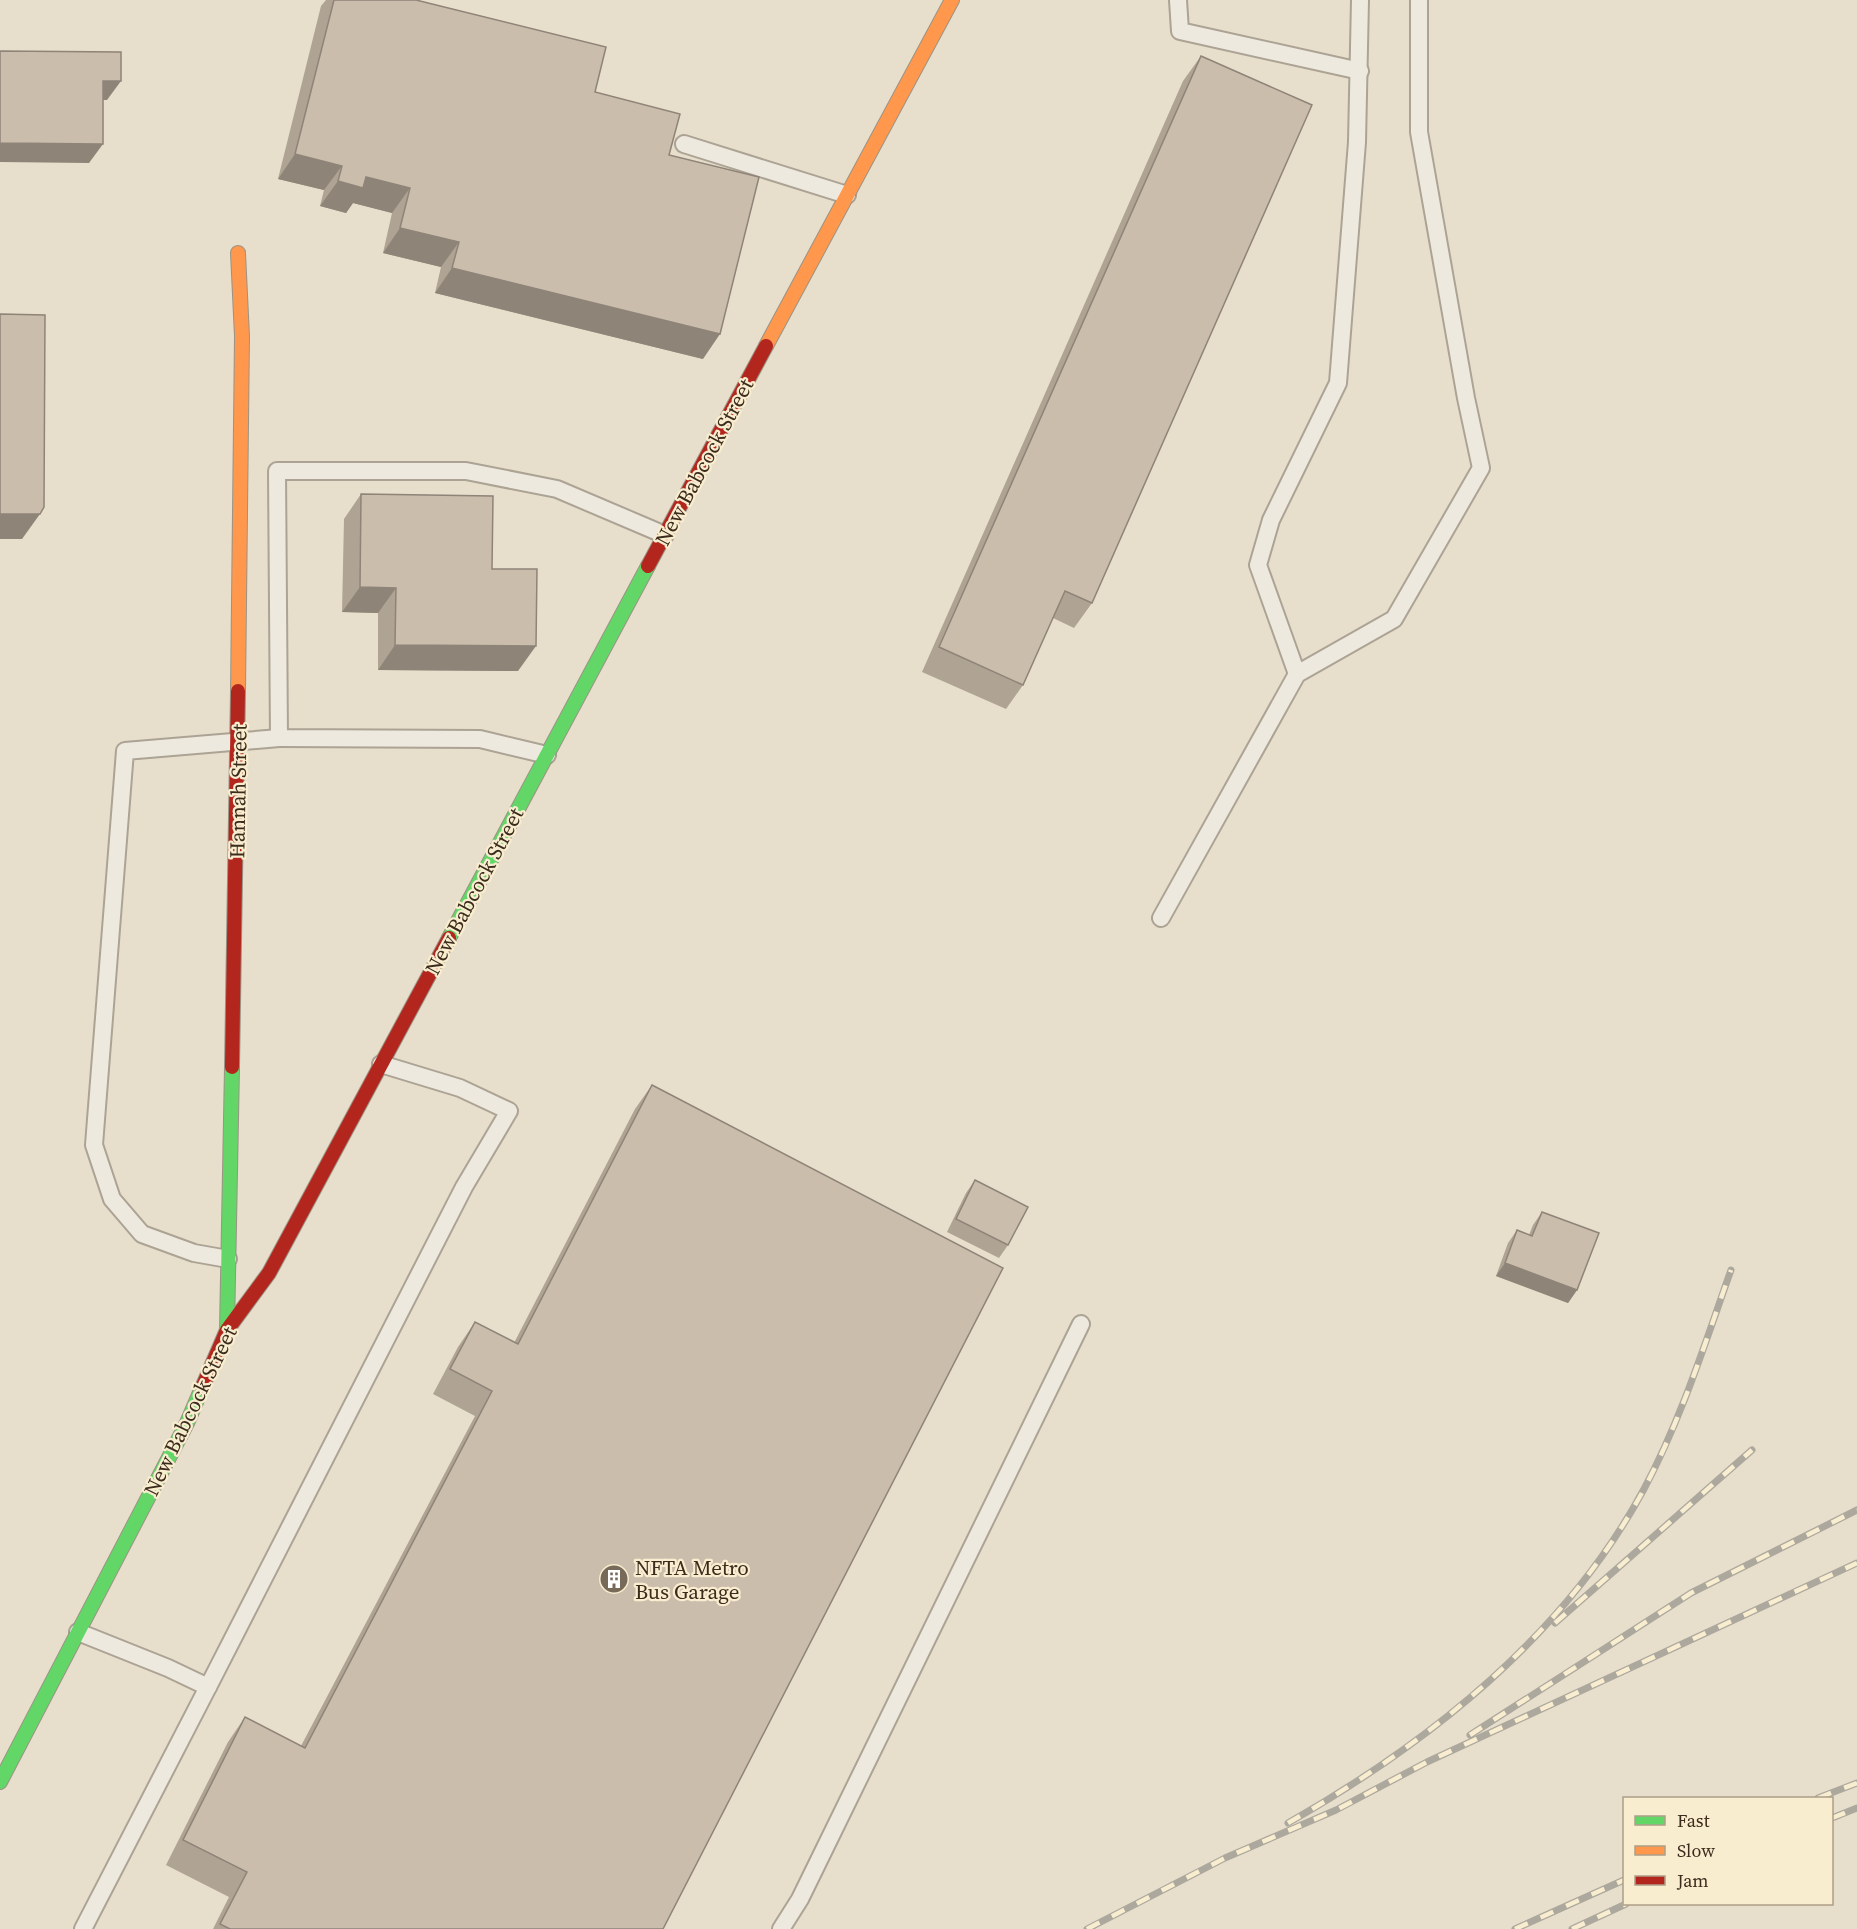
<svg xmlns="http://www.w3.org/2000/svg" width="1857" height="1929" font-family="'Source Serif 4',serif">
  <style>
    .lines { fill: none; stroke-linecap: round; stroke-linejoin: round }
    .lane-casing { stroke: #aca395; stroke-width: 20 }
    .fast-casing { stroke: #9b9385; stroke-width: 16 }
    .slow-casing { stroke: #9b9385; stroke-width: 16 }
    .jam-casing { stroke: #9b9385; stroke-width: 16 }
    .lane { stroke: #eee9de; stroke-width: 16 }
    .fast { stroke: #63d668; stroke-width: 14 }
    .slow { stroke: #ff974d; stroke-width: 14 }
    .jam { stroke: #b3261e; stroke-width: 14 }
    .rail-casing { stroke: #ada89e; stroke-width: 7 }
    .rail { stroke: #f9edd0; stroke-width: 4.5; stroke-dasharray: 14; stroke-linecap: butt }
    .wall { fill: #afa394 }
    .shaded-wall { fill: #8e8478 }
    .building { fill: #cbbdac; stroke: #8e8478; stroke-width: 1.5 }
    .labels { text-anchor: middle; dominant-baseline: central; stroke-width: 4.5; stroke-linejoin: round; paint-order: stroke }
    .street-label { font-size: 21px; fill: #3b2b1c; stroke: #f9edd0 }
    .poi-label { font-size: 21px; fill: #3b2b1c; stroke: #f9edd0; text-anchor: start }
  </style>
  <rect width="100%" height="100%" fill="#e7dfcb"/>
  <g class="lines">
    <g class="lane-casing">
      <g id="lane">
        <polyline points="1178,0 1180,31 1360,71"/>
        <polyline points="684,144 847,195"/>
        <polyline points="1297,674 1258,565 1271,520 1338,383 1357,142 1360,0"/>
        <polyline points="547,755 480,739 279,738 277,471 466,471 557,489 665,535"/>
        <polyline points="1161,918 1297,674 1394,619 1481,468 1466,398 1419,132 1419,0"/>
        <polyline points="228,1259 194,1253 142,1234 112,1199 94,1145 125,751 279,738"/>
        <polyline points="78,1632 168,1668 208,1687 83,1929"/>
        <polyline points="208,1687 464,1187 509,1111 460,1088 381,1064"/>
        <polyline points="781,1929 800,1899 1081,1324"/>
      </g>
    </g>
    <g class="fast-casing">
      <g id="fast">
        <polyline points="449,938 648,566"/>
        <polyline points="227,1330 232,1067"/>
        <polyline points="0,1782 187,1423 202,1388"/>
      </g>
    </g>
    <g class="slow-casing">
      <g id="slow">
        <polyline points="238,253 242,336 238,691"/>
        <polyline points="766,346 952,0"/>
      </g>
    </g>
    <g class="jam-casing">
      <g id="jam">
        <polyline points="648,566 766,346"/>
        <polyline points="232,1067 238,691"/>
        <polyline points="202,1388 227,1330 269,1273 449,938"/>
      </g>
    </g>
    <use href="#lane" class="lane"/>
    <use href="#fast" class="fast"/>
    <use href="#slow" class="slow"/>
    <use href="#jam" class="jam"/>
    <g class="rail-casing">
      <g id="rail">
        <polyline points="1555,1623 1752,1450"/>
        <polyline points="1470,1735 1691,1593 1857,1510"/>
        <polyline points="1818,1798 1857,1783"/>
        <polyline points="1832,1818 1857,1808"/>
        <path d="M1288,1823c141,-80 278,-189 356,-334 37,-69 61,-146 87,-219"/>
        <polyline points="1087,1929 1225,1858 1336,1810 1427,1762 1857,1563"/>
        <polyline points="1515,1929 1624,1880"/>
        <polyline points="1572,1929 1626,1904"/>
      </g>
    </g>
    <use href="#rail" class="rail"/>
  </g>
  <g class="wall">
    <polygon points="326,0 416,0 595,92 669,155 703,359 435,293 441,267 383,253 392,213 353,203 346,213 320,206 324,190 278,179 321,6"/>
    <polygon points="1201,56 1092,603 1074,628 1053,618 1023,685 1006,709 922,672 1183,81"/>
    <polygon points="361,494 492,569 518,671 378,670 378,613 342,612 344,519"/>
    <polygon points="652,1085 663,1929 213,1929 229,1897 166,1865 228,1742 245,1717 301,1746 475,1416 433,1394 458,1347 475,1322 514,1343 635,1109"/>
    <polygon points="975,1180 1008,1245 999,1258 947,1232 966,1193"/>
    <polygon points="1542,1212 1577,1290 1568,1303 1496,1276 1508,1243 1517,1230 1529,1235 1533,1225"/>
  </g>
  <g class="shaded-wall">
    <polygon points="103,81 121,81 107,100 90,100"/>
    <polygon points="0,143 103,144 89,163 0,162"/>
    <polygon points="295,154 342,166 324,190 278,179"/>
    <polygon points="366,177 410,188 392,213 353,203 346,213 320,206 338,181"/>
    <polygon points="400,228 459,242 441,267 383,253"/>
    <polygon points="452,268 720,334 703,359 435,293"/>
    <polygon points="0,514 40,514 22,539 0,539"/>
    <polygon points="360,587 396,588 378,613 342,612"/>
    <polygon points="395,645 536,646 518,671 378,670"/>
    <polygon points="1505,1263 1577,1290 1568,1303 1496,1276"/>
  </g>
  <g class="building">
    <polygon points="334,0 416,0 606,47 595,92 680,114 669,155 759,177 720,334 452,268 459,242 400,228 410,188 366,177 363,188 338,181 342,166 295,154"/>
    <polygon points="0,51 121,52 121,81 103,81 103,144 0,143"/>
    <polygon points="1201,56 1312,105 1092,603 1065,591 1023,685 939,647"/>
    <polygon points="0,314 45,315 44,507 40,514 0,514"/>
    <polygon points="361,494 493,496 492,569 537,569 536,646 395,645 396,588 360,587"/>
    <polygon points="652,1085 1003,1268 663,1929 230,1929 220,1924 247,1872 183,1840 245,1717 305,1748 492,1391 450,1369 475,1322 518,1344"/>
    <polygon points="975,1180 1028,1207 1008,1245 956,1219"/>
    <polygon points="1542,1212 1599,1233 1577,1290 1505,1263 1517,1230 1532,1236"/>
  </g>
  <defs>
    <g id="building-disc" transform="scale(1.5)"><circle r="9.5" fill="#776a59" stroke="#f9edd0"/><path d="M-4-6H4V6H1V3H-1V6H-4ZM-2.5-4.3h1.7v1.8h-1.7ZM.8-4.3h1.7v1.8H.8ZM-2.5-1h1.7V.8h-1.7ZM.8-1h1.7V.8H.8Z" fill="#fff"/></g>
  </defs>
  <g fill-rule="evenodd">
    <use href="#building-disc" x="614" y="1579"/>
  </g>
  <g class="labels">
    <g class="street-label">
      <text transform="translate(704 462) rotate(-62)">New Babcock Street</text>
      <text transform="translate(238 791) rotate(-89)">Hannah Street</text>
      <text transform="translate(474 891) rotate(-62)">New Babcock Street</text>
      <text transform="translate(190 1411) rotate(-64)">New Babcock Street</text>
    </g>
    <g class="poi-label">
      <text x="635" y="1567">NFTA Metro<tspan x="635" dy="24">Bus Garage</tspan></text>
    </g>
  </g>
  <rect x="1623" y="1797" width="210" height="108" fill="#f9edd0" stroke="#ad9f88" stroke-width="1.5"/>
  <rect x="1635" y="1816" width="30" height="9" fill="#63d668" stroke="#ad9f88" stroke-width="1.5"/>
  <text x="1677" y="1827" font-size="18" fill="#3b2b1c">Fast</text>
  <rect x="1635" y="1846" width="30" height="9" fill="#ff974d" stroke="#ad9f88" stroke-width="1.5"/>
  <text x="1677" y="1857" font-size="18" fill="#3b2b1c">Slow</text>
  <rect x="1635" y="1876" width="30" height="9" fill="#b3261e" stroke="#ad9f88" stroke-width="1.5"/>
  <text x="1677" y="1887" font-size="18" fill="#3b2b1c">Jam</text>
</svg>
